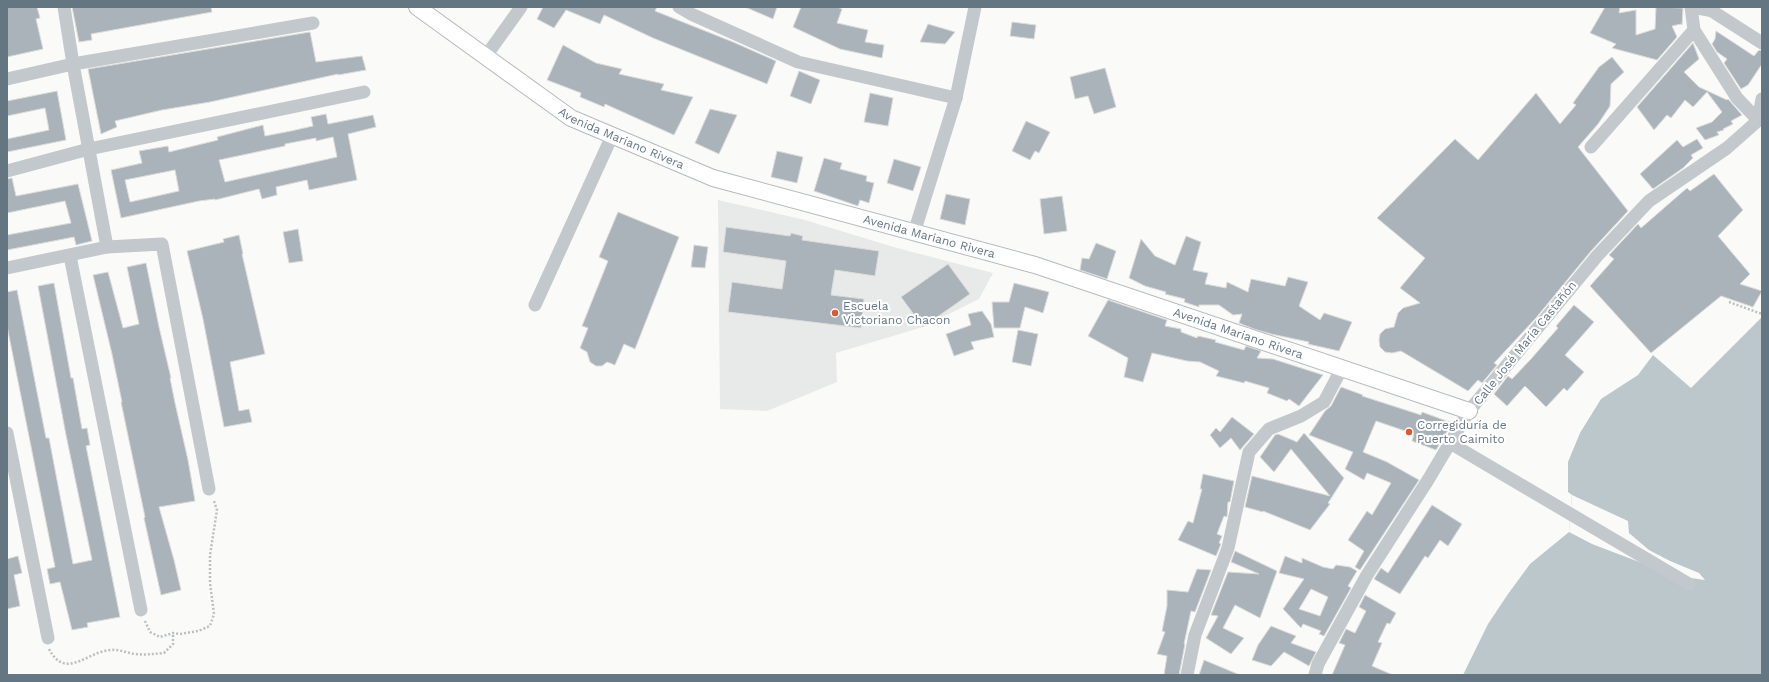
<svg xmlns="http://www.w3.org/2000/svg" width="1769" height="682" font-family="'Work Sans',sans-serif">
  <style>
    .built { fill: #e8e9e9 }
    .water { fill: #bbc7cb }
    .pier { fill: #fafaf8 }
    .building { fill: #aab3b9; stroke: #dcdcda; fill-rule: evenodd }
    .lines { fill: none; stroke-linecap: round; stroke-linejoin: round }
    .major-casing { stroke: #b5babe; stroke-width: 18 }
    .path { stroke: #bbbfc2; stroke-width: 2.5; stroke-dasharray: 2 2; stroke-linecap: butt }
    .minor { stroke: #c3c8cc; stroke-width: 13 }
    .major { stroke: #fff; stroke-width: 16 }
    .poi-dot { fill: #e4572e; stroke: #fff; stroke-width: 1.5 }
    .labels { text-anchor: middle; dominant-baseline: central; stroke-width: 4; stroke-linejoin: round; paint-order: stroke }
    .street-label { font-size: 12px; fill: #657683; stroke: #fff }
    .poi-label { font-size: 12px; fill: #657683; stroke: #fff; text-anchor: start }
  </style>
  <rect width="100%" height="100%" fill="#fafaf8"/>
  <polygon class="built" points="718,200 805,220 897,248 993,273 979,299 923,327 836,353 837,382 767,411 720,409"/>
  <polygon class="water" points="1762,317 1762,675 1463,675 1488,624 1508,594 1530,564 1569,532 1572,495 1568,492 1568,462 1580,433 1601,399 1638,375 1653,355 1691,388"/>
  <polygon class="pier" points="1572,495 1628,521 1629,533 1649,550 1670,561 1699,573 1705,580 1676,576 1592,544 1569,532"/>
  <g class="building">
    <polygon points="7,7 37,7 40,18 36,19 43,49 7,57"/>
    <polygon points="72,7 211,7 212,12 91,34 92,40 79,42"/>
    <polygon points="543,7 657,7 655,11 733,42 776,61 767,84 653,38 604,15 600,24 566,10 554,28 537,19"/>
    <polygon points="745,7 777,7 773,19"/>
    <polygon points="801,7 837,7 842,9 837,23 868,30 865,42 884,45 882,58 840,49 793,27"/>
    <polygon points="1605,7 1620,7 1619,13 1636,10 1636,35 1655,29 1656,7 1683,8 1682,25 1681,24 1672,26 1677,37 1657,60 1612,48 1616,44 1590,33"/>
    <polygon points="1012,22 1036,25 1034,39 1010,36"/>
    <polygon points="928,24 955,32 945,44 920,42"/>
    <polygon points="1716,31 1754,56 1759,50 1762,51 1762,64 1748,85 1741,89 1724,63 1727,59 1717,52 1712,44 1715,39"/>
    <polygon points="310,32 316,62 362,56 366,70 338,75 338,74 210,102 162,110 115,121 117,127 101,134 88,69"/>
    <polygon points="1693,43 1699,59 1684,72 1699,87 1727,100 1728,99 1742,115 1731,121 1733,124 1723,129 1724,130 1717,132 1719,135 1705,140 1696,128 1712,122 1722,112 1707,92 1693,107 1685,100 1671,118 1667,115 1654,130 1637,107"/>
    <polygon points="563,45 596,63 622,69 619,74 664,84 661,90 693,97 674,135 605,104 604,107 580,97 581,93 547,80"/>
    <polygon points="1612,57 1624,72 1611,84 1610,106 1598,124 1578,147 1628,211 1591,251 1535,319 1494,363 1497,365 1482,383 1478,380 1468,391 1401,351 1392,353 1385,352 1380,347 1379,340 1380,334 1385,329 1394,327 1398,313 1403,308 1420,303 1400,288 1425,258 1377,218 1455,139 1478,160 1536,93 1560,124 1576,105 1573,103 1599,67"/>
    <polygon points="1105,68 1116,107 1094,114 1088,96 1075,99 1070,77"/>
    <polygon points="799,71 820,80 811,104 790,96"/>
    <polygon points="57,91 66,140 7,152 7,139 49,130 45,108 7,116 7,101"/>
    <polygon points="870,93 893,98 888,126 864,122"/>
    <polygon points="710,109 737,115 719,154 695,143"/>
    <path d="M326,114l2,10 45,-9 3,12 -28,7 9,46 -48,10 -2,-10 -31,7 1,8 -15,4 -3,-10 -44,11v-1l-16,2 -78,17 -10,-48 31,-7 -3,-12 29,-5 1,6 49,-12 -1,-3 46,-12 2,11 26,-5 22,-5 -2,-9zM333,137l4,20 -112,25 -6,-22 66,-14v-2l31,-6v3zM175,170l4,21 -49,11 -5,-22z"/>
    <polygon points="1026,121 1050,132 1039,153 1035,151 1030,160 1012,151"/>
    <polygon points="1697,139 1703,148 1691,155 1693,158 1683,168 1653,189 1640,174 1677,140 1683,147"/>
    <polygon points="777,151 803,157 797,183 771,177"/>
    <polygon points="824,158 842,163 840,169 867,176 866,181 874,183 869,203 860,200 858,206 814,191"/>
    <polygon points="894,159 921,167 913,191 887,183"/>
    <polygon points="1714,174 1743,210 1718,236 1750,274 1740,284 1762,291 1753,307 1721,296 1651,353 1590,286 1614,259 1609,255 1638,224 1641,228 1687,188 1690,191"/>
    <polygon points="12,178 16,196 78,184 92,241 76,245 74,237 7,250 7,235 71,223 65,201 7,213 7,179"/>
    <polygon points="946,194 970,199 965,225 940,219"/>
    <polygon points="1062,196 1067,231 1044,234 1040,199"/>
    <polygon points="618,212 679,237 635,349 624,344 615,365 607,362 602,366 596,366 590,362 587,352 580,348 588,328 582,326 608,261 599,257"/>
    <polygon points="726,227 790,236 791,233 803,236 802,240 879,251 875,276 835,270 831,295 864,299 861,328 728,312 732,282 782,289 786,261 723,252"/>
    <polygon points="298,229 303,261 289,263 283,232"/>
    <polygon points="239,235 243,254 242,254 265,354 230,362 239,411 249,409 252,422 224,427 203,319 187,251 224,242 223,239"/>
    <polygon points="1186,236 1201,242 1193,270 1208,273 1205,284 1226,288 1227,282 1248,292 1251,279 1285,286 1288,277 1308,282 1299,306 1320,320 1324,313 1352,322 1339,351 1308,344 1309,342 1271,334 1254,329 1239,323 1242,314 1233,315 1219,305 1199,305 1199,307 1184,302 1185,299 1165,294 1166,292 1145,286 1129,278 1141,239 1155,256 1175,265"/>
    <polygon points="1096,243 1116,251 1107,279 1080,270 1082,258 1089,259"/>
    <polygon points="694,245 708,247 705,268 691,267"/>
    <polygon points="146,263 159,327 171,378 170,378 175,403 188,460 195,501 159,507 174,560 181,590 161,595 144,518 145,517 121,402 122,402 112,354 93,275 108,272 123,328 139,324 127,267"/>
    <polygon points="948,264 970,294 923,327 901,297"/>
    <polygon points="54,283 71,378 73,378 82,429 87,428 90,445 86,446 120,617 87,623 88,627 72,630 60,582 50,584 47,569 55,567 7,326 7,292 17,290 46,438 49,438 73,564 92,560 66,435 38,286"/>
    <polygon points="1014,283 1049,292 1043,313 1025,307 1020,328 994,328 992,302 1009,302"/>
    <polygon points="1108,300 1167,320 1165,326 1181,329 1181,332 1197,338 1198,336 1216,340 1215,342 1244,350 1246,346 1261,351 1257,358 1273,359 1323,375 1299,406 1289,399 1287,401 1267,393 1269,388 1245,381 1244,383 1216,376 1219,371 1200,362 1187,361 1152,353 1143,382 1124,377 1128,358 1088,336"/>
    <polygon points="1574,305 1594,322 1565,355 1584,372 1567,391 1564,388 1546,407 1525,386 1507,406 1494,394 1508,376 1512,379 1531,359 1558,328 1556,326"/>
    <polygon points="982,311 991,324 994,337 971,342 974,349 954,356 946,334 971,325 968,314"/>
    <polygon points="1018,330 1038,334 1031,366 1012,362"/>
    <polygon points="1341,387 1363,395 1362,396 1421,415 1422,412 1452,423 1436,450 1412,441 1414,434 1376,421 1363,452 1387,462 1419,480 1360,570 1355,567 1364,551 1348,540 1367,511 1372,515 1391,483 1367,473 1364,480 1345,469 1353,452 1309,435 1325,411 1331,406"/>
    <polygon points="1232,417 1254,434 1240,450 1231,438 1220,448 1210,435 1216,428 1220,432"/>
    <polygon points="1304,433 1344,478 1328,503 1330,504 1310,530 1263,511 1263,512 1245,507 1252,476 1330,496 1291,449 1274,472 1260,457 1275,435 1278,434 1297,442"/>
    <polygon points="1203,474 1234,481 1230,502 1228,502 1227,517 1224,516 1217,534 1222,536 1219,543 1221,544 1216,556 1178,540 1188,521 1193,523 1202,489 1200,489"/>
    <polygon points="1432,505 1462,524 1448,546 1440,540 1428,558 1425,556 1400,594 1374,579 1381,568 1388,573"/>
    <polygon points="1235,551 1277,571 1260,618 1235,605 1223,628 1244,638 1231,654 1206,638 1218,616 1211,615 1228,572 1259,574 1231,562"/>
    <polygon points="18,556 22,573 14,575 20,606 7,609 7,559"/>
    <path d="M1285,556l17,7v-5l21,9 10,2 3,-4 14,2 7,4 -9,15 3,2 -27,48 -5,-2 2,-3 -18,-7 -2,4 -18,-19 21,-30 -25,-6zM1311,589l17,8 -8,19 -21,-7z"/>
    <polygon points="1197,569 1211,570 1195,612 1191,611 1184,644 1185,644 1179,675 1164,675 1167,656 1157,654 1165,632 1162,631 1167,606 1167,590 1188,592"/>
    <polygon points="1365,595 1396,613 1390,624 1387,623 1378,642 1382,643 1372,666 1393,675 1332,675 1345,645 1339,643 1346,629 1355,633 1366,611 1359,607"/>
    <polygon points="1271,626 1296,636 1291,643 1316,652 1309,666 1284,652 1271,666 1252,660 1258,645"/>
    <polygon points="1204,660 1240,675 1199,675"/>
  </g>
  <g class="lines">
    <g class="major-casing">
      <g id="major">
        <path id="s1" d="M417,7l154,111 142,60 322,87 434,146"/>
      </g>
    </g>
    <g class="path">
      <polyline points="1729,302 1762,314"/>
      <polyline points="145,621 150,632 160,637 173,633 180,634 198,631 210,626 214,614 210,583 210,555 217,510 214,501"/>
      <path d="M49,649c17,32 38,2 62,1 8,-1 16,3 24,4 10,1 19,0 29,-1l9,-9v-11"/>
    </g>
    <g class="minor">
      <polyline points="64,7 73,64 107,247"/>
      <polyline points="679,7 691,14 798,62 956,98"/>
      <polyline points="1691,7 1694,30 1737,98 1758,120"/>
      <polyline points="1692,7 1712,11 1762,43"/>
      <polyline points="486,56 521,7"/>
      <polyline points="7,79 73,64 313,23"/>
      <polyline points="1758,120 1762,99"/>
      <polyline points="1591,147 1694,30"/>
      <polyline points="7,171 89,149 364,92"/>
      <polyline points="914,233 956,98 975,7"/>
      <polyline points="70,256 141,610"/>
      <polyline points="7,268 107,247 162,244 209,489"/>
      <polyline points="535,305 612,136"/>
      <polyline points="7,433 48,638"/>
      <polyline points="1450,443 1689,584"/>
      <polyline points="1187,675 1195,635 1228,548 1249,452 1269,429 1301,416 1324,402 1342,368"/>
      <polyline points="1315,675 1318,664 1367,575 1428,480 1469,411 1597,256 1649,201 1727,148 1762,117"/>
    </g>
    <use href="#major" class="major"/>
  </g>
  <g class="poi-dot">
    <circle cx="835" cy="313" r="4"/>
    <circle cx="1409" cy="432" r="4"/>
  </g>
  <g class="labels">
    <g class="street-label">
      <text stroke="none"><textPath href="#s1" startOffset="244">Avenida Mariano Rivera</textPath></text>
      <text stroke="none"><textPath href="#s1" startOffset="568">Avenida Mariano Rivera</textPath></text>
      <text stroke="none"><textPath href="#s1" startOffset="892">Avenida Mariano Rivera</textPath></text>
      <text transform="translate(1525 343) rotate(-51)">Calle José María Castañón</text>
    </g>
    <g class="poi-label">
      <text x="843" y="306">Escuela<tspan x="843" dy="14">Victoriano Chacon</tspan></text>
      <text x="1417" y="425">Corregiduría de<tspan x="1417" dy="14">Puerto Caimito</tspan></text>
    </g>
  </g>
  <rect width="1769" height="682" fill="none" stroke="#657683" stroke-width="16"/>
</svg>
